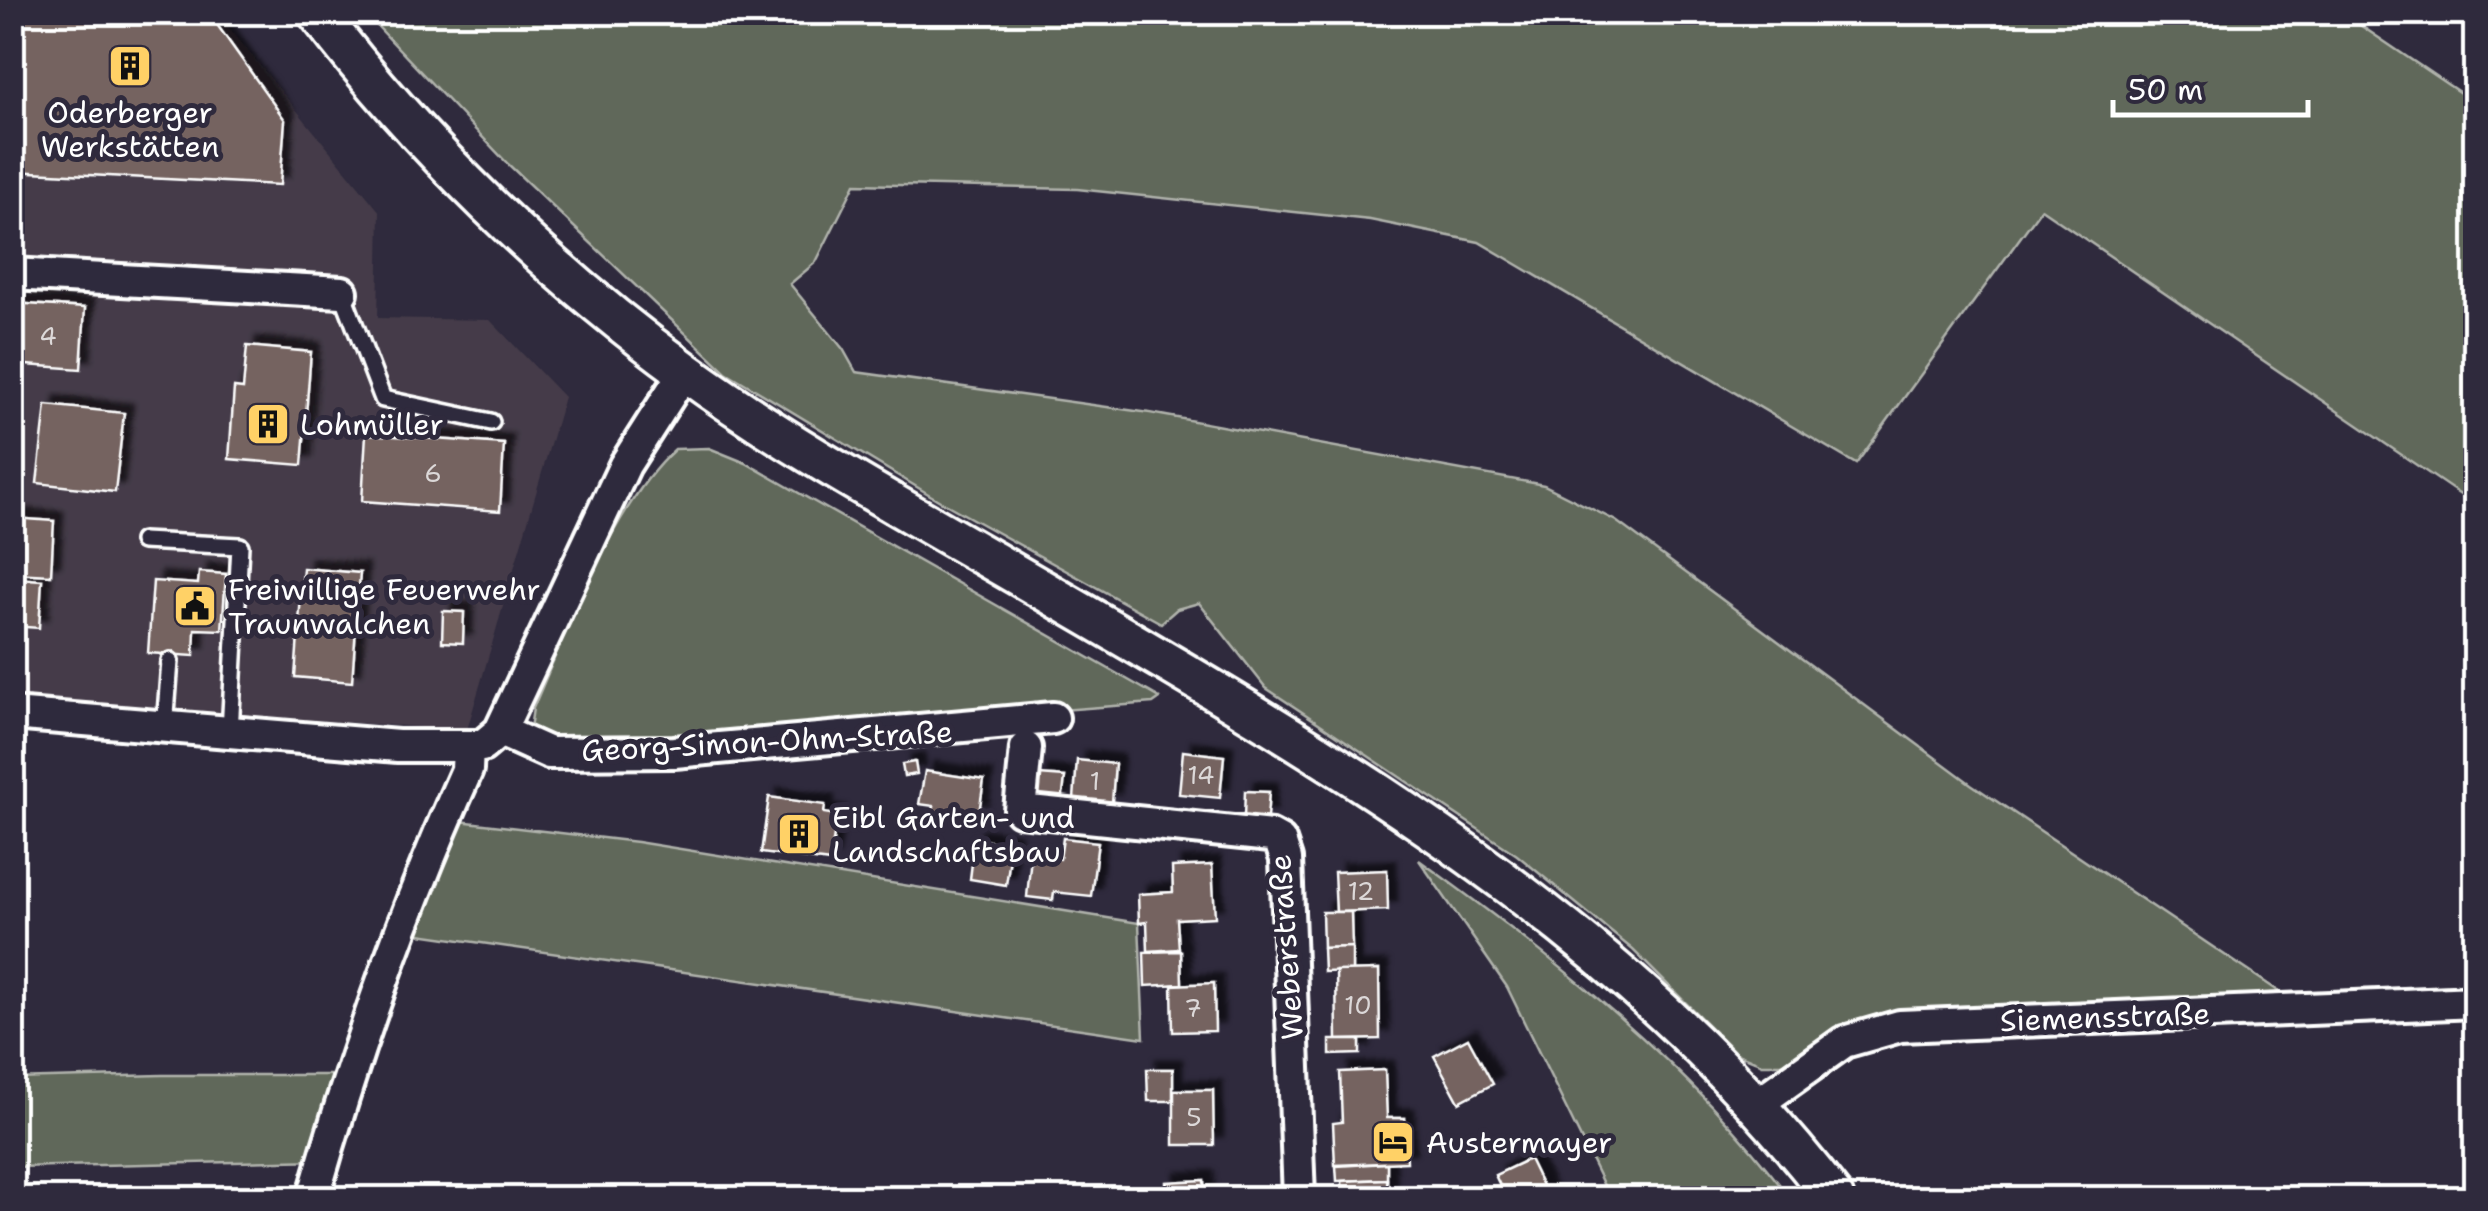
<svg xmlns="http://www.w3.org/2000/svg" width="2488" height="1211" font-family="'Shantell Sans',sans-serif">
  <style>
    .built { fill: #443b48 }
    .green { fill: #61675a; stroke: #b0b3ac; stroke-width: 2.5 }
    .building { fill: #746361; stroke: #fff; stroke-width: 2.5; filter: url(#shadow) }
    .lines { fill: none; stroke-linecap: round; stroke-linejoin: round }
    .service-casing { stroke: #fff; stroke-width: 22 }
    .minor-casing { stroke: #fff; stroke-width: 38 }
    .tertiary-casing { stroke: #fff; stroke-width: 45 }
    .service { stroke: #2f2a3d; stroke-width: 15 }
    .minor { stroke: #2f2a3d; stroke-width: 30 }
    .tertiary { stroke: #2f2a3d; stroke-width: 38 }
    .labels { text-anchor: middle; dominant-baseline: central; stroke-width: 10; stroke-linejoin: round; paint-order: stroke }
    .number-label { font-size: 25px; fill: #dcd8d8 }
    .poi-label { font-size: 30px; fill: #fff; stroke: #2f2a3d; text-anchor: start }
    .street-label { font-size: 30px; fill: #fff; stroke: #2f2a3d }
  </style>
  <defs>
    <filter id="shadow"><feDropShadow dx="9" dy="-9" stdDeviation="2.5" flood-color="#0009"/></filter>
  </defs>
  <rect width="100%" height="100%" fill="#2f2a3d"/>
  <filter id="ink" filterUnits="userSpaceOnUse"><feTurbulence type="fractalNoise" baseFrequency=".01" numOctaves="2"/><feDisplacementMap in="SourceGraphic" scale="20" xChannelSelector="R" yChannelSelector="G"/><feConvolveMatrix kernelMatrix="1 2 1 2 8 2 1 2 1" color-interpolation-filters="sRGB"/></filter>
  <g filter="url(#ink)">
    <polygon class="built" points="12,13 217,13 380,212 378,318 490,320 564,397 467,730 13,701"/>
    <g class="green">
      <polygon points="365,13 2342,13 2475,103 2475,505 2041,209 1856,464 1479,242 1370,220 1077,189 855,184 816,262 790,284 843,349 856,372 1150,413 1544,485 1616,521 1971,784 2296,1003 2025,1011 1793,1064 1762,1064 1737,1054 1633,950 1517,855 1266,688 1199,603 1177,609 1161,623 940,501 726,372 508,164"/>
      <path d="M709,448l37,15 414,235 -7,5 -379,29 -224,8 -20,-11 3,-21c34,-77 79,-202 142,-259z"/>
      <polygon points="450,820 637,842 1139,923 1144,1038 405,932"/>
      <path d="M1419,860c137,99 269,203 371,338h-180l-103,-211z"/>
      <polygon points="162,1075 348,1075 325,1160 13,1167 12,1079"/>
    </g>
    <g class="building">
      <polygon points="12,12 208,12 285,120 280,185 12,171"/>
      <polygon points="12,303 85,308 81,369 12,364"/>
      <polygon points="247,346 311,352 302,465 229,459 234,388 243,389"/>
      <polygon points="46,405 124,413 115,492 37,483"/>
      <polygon points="366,434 504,444 500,511 362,501"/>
      <polygon points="12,518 54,521 51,575 12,573"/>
      <polygon points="303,568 360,573 352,682 295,677"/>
      <polygon points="199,572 226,574 222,630 195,629 194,656 148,653 153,581 198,584"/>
      <polygon points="12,578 42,580 39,628 12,626"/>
      <polygon points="443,611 464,612 463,643 442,642"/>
      <polygon points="1183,751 1224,756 1220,798 1179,794"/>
      <polygon points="1077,760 1115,764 1112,802 1074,799"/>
      <polygon points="915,762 917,774 904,776 902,764"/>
      <polygon points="925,771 984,780 979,813 957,810 955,820 932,816 934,806 919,804"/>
      <polygon points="1039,775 1065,777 1062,803 1037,801"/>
      <polygon points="1245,791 1269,792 1267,818 1244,817"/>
      <polygon points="769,797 825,805 824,813 837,815 830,862 761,853"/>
      <polygon points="1063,838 1098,842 1091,896 1054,892 1053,900 1027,897 1031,856 1060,859"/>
      <polygon points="975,839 1012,844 1006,885 970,879"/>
      <polygon points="1212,865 1215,917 1177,919 1179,949 1148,951 1147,922 1139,923 1138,894 1173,892 1172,867"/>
      <polygon points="1387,870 1388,910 1336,912 1334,872"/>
      <polygon points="1322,912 1351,912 1352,947 1323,948"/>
      <polygon points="1352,947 1352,971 1324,972 1323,948"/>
      <polygon points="1181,951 1182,984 1145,986 1144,952"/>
      <polygon points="1379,970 1380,1039 1337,1040 1336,971"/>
      <polygon points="1214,983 1215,1031 1173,1032 1172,985"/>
      <polygon points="1468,1038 1493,1084 1459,1102 1434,1056"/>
      <polygon points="1330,1040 1360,1040 1360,1054 1330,1055"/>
      <polygon points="1147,1069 1173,1069 1173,1101 1148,1101"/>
      <polygon points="1385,1070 1387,1118 1405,1118 1407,1162 1335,1165 1333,1123 1342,1122 1340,1072"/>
      <polygon points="1174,1090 1213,1090 1214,1145 1174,1145"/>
      <polygon points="1529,1159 1547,1196 1506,1198 1495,1175"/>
      <polygon points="1387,1163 1387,1179 1337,1181 1336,1166"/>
      <polygon points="1387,1179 1388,1198 1343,1198 1342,1181"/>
      <polygon points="1204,1180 1205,1198 1167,1198 1166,1182"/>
    </g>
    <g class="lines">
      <g class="service-casing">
        <g id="service">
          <polyline points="342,292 383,399 491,422"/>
          <polyline points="142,541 240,546 230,732"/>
          <polyline points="165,727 170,661"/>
        </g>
      </g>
      <g class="minor-casing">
        <g id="minor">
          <polyline points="12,274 342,292"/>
          <polyline points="12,714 398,746 482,746 500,731 625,465 685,371"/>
          <polyline points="500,731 549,753 674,752 1053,718"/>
          <polyline points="1026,748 1020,810 1271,836 1280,841 1286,859 1299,1198"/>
          <polyline points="1757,1104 1844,1042 1900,1026 2476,1002"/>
          <path d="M313,1198c42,-147 91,-288 154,-428l1,-23"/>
        </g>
      </g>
      <g class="tertiary-casing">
        <path id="tertiary" d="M317,12c103,135 231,260 369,360 98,71 203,129 307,189 306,178 621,351 841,637"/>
      </g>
      <use href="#service" class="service"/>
      <use href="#minor" class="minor"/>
      <use href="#tertiary" class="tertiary"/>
    </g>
  </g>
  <defs>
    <g id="building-square" transform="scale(2.25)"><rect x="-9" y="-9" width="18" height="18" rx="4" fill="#ffd166" stroke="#2f2a3d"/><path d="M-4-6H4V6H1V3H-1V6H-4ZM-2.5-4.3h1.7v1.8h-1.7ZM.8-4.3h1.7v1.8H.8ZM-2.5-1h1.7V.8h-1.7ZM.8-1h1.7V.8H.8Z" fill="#111"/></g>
    <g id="civic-square" transform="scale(2.25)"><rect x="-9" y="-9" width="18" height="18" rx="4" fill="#ffd166" stroke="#2f2a3d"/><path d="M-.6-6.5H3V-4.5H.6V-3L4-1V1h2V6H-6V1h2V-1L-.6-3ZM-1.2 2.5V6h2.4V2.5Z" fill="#111"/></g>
    <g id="hotel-square" transform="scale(2.25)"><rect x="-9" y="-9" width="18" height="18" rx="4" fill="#ffd166" stroke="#2f2a3d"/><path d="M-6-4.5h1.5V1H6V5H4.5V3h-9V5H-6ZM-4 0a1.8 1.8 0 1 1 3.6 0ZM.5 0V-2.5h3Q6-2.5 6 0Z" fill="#111"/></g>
  </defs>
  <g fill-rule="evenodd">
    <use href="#building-square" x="130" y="66"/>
    <use href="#building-square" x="268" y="424"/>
    <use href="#civic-square" x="195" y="606"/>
    <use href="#building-square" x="799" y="834"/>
    <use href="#hotel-square" x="1393" y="1142"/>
  </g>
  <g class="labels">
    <g class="number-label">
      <text x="48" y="336">4</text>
      <text x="433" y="473">6</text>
      <text x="1201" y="775">14</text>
      <text x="1095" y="781">1</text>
      <text x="1361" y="891">12</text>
      <text x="1358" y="1005">10</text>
      <text x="1193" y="1008">7</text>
      <text x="1194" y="1117">5</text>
    </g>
    <g class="poi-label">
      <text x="130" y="112" text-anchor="middle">Oderberger<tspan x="130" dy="34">Werkstätten</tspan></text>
      <text x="300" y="424">Lohmüller</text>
      <text x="228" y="589">Freiwillige Feuerwehr<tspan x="228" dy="34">Traunwalchen</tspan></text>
      <text x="832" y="817">Eibl Garten- und<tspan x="832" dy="34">Landschaftsbau</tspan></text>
      <text x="1426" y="1142">Austermayer</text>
    </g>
    <g class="street-label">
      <text transform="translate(767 741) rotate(-3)">Georg-Simon-Ohm-Straße</text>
      <text transform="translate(1286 947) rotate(-94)">Weberstraße</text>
      <text transform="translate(2105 1017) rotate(-2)">Siemensstraße</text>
    </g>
  </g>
  <rect width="2488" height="1211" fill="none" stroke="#2f2a3d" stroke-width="50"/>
  <rect x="25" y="25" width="2438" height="1161" fill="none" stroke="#fff" stroke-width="4" filter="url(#ink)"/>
  <path d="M2113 100v15h195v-15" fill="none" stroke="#ffffff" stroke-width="5"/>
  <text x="2128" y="100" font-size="30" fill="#ffffff" stroke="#2f2a3d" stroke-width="8" paint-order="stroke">50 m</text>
</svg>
